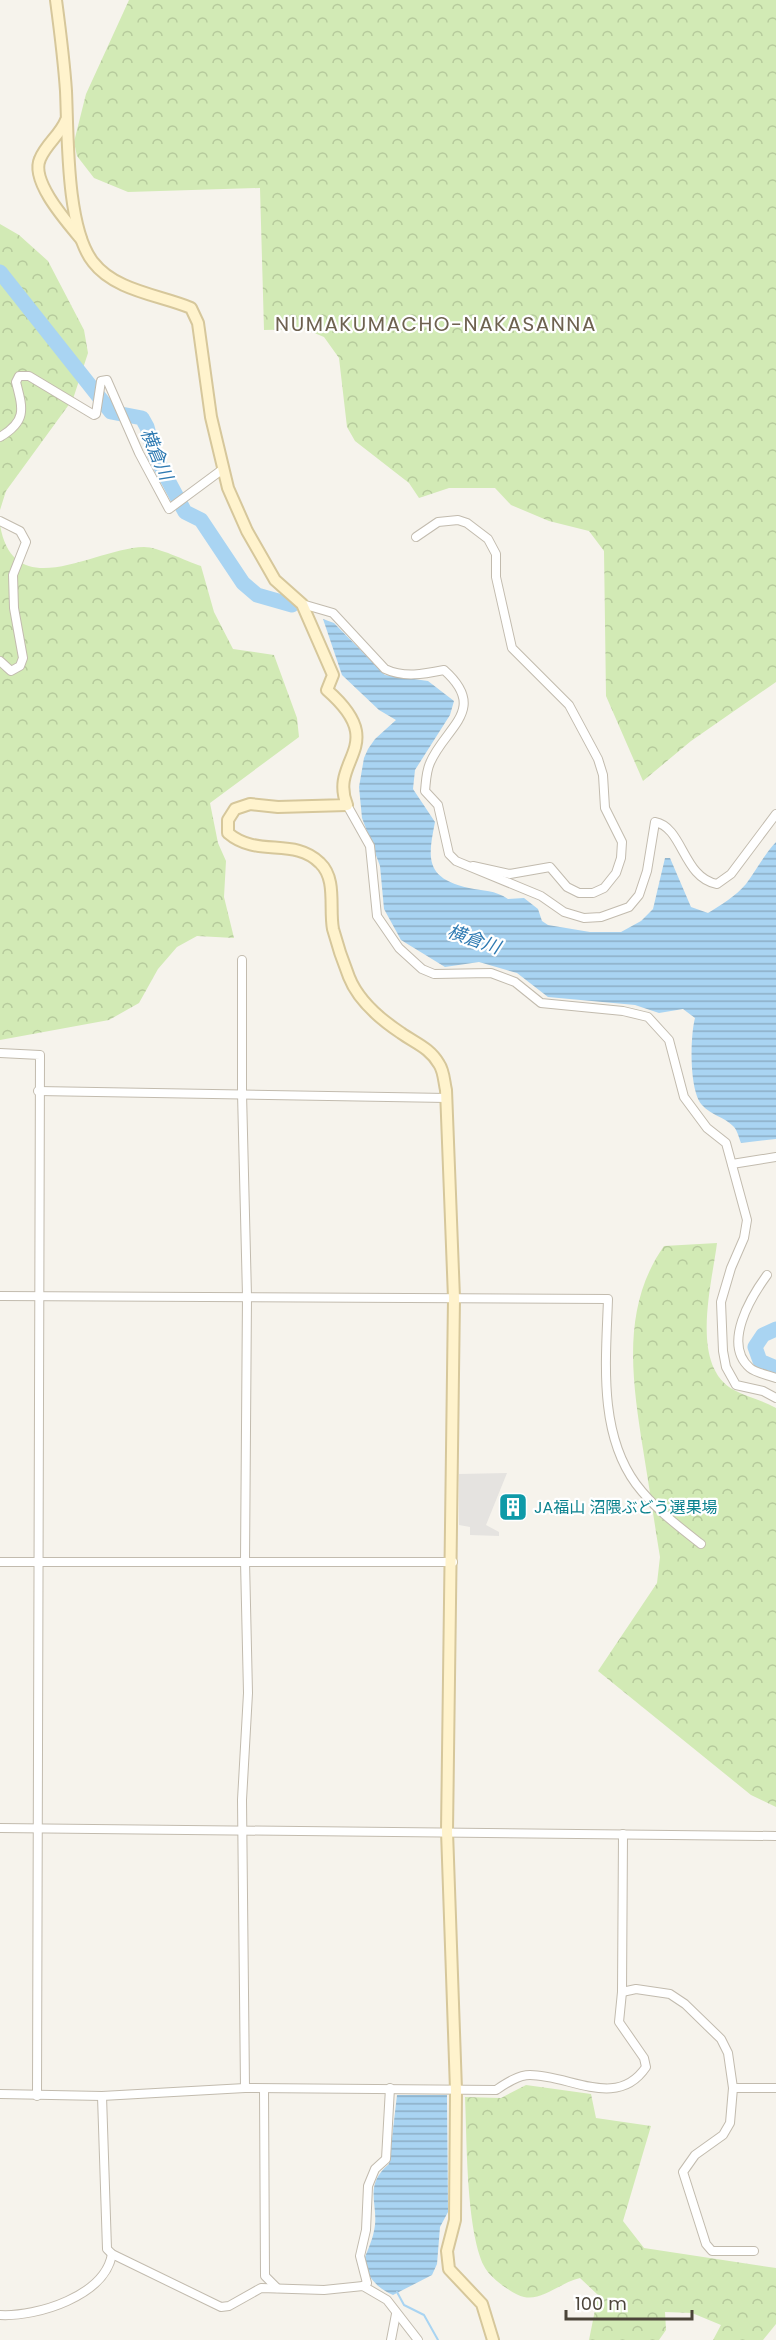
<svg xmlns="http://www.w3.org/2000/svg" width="776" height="2340" font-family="Poppins,'Noto Sans JP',sans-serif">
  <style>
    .forest { fill: url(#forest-crowns) }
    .parking { fill: #e5e3e0 }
    .water { fill: url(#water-rules) }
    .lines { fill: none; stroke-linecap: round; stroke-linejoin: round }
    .stream { stroke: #a9d4f2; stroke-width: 2 }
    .river { stroke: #a9d4f2; stroke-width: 15 }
    .street-casing { stroke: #c2bbae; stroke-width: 10 }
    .secondary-casing { stroke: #d6c79b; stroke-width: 14 }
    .street { stroke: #fff; stroke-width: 8 }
    .secondary { stroke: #fff3cd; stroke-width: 10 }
    .labels { text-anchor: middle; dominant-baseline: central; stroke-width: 4.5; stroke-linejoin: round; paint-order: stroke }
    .culture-label { font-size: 16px; fill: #0d838f; stroke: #fff; text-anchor: start }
    .water-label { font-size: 18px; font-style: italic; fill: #2e7ab2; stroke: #fff }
    .quarter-label { font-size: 20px; letter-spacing: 1.5px; fill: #6e6250; stroke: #fff }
  </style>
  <defs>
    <pattern id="forest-crowns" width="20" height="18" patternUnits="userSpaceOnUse" patternTransform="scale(1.5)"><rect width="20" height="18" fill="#d2eab5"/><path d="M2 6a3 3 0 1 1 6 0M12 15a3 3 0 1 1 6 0" fill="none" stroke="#b6ca9c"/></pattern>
    <pattern id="water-rules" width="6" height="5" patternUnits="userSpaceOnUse" patternTransform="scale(1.5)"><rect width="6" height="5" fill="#a9d4f2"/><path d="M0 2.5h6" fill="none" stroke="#8caec5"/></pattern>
  </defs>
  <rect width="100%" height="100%" fill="#f6f3ec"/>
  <g class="forest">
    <polygon points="129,0 776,0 776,682 691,741 643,781 606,696 604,551 589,531 549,521 511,505 495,488 449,488 419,498 409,483 355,441 347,427 339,358 324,337 305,329 264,330 260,188 128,192 94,178 77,156 74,142 86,94"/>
    <polygon points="0,224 19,235 48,261 84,330 88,353 73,399 6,491 0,510"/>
    <path d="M0,525c14,81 94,23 144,22 14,0 42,14 57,19l13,46 19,37 41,6 23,63 2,19 -89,66 8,40 8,18 -2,36 10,41 -37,-2 -20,11 -19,22 -19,34 -30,17 -109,20z"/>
    <path d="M717,1243c-5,41 -28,123 17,147 13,7 28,10 42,18v399l-25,-12 -153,-124 59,-88 3,-26c-6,-36 -11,-72 -17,-108 -11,-70 -22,-142 21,-203z"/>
    <path d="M526,2085l65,9 5,24 55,8 -28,95 21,27 132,20v56l-13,16h-50l8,-15 -29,-12 -27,-1 1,18 -7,10h-70l9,-45 -18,-17c-19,4 -37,23 -56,19 -12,-3 -35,-20 -40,-31 -18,-37 -17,-126 -19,-169l36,1z"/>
  </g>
  <polygon class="parking" points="507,1473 486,1525 499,1532 499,1536 470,1535 470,1527 459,1525 459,1474"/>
  <g class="water">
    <path d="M323,619l11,4 51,52 43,6 26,20 -4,14 -35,55 -2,19 22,33c-7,35 -11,56 34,66 14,3 26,2 39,11l16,-1 14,11 4,12 6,4 42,7h31l20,-11 12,-12 12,-51h5l21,49 17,6c13,-8 28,-17 38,-29 10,-14 18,-29 30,-42v297l-35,4c-2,-5 -4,-14 -8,-17 -9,-9 -22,-11 -31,-21 -13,-14 -12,-68 -7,-87l-12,-9 -24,4 -24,-8 -87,-8 -31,-24 -38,-11 -34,5 -44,-27 -17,-31 -4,-43 -18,-48 -3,-31 5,-29 4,-9 7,-10 21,-19 -17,-10 -37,-35z"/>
    <path d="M397,2095h50l1,117 -8,15 -3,37 -5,11 -39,20c-16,-7 -23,-16 -30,-32 3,-10 9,-21 11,-32 6,-25 -12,-45 15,-67z"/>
  </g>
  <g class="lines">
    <polyline class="stream" points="397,2292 404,2305 424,2315 438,2340"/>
    <g class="river">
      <polyline points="0,272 111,412 142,418 147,427 155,456 185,512 201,520 243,583 257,595 292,605"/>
      <polyline points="776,1329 763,1335 755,1347 760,1361 776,1368"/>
    </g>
    <g class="street-casing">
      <g id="street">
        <path d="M0,437c27,-16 23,-28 16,-55l3,-6h10l65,39 2,-1 5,-33 6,-1 32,73 30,56 54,-40"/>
        <polyline points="0,521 20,531 26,542 13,575 14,608 23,658 20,666 11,671 0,661"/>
        <polyline points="416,537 438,522 458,520 467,523 488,539 496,554 496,577 512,648 569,705 598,759 603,775 605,808 622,842 621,858 616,873 604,888 593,893 579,893 567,887 550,867 510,874 473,866"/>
        <path d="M302,604l31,9 52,56c19,9 39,5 59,1 45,40 1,57 -14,93 -4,9 -4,19 -5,28l13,14 11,49 7,7 85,35 23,16 20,6 17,-1 28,-10 10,-12 8,-24 8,-49c28,5 28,56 62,62l14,-10 45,-60"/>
        <polyline points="347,805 370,846 377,916 399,948 422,969 434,974 491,973 515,982 541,1003 623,1011 648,1017 669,1040 684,1097 707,1128 726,1143 747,1220 744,1238 731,1268 721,1302 723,1351 726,1367 736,1385 763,1391 776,1398"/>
        <polyline points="242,960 242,1093 247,1296 245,1561 248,1693 242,1800 245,2088"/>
        <polyline points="0,1053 40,1055 37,2096"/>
        <polyline points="38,1091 447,1098"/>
        <polyline points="732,1164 776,1157"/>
        <path d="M767,1275c-16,22 -45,69 -17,93 6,5 18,7 26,10"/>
        <path d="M0,1296l608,3c-2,61 -10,133 28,185 18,24 42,42 65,60"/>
        <polyline points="0,1562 453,1562"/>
        <polyline points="0,1828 776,1836"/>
        <polyline points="622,1992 636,1989 670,1994 685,2004 721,2039 728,2053 733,2088 730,2123 723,2135 695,2155 683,2172 706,2244 712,2251 754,2251"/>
        <polyline points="733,2088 776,2088"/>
        <polyline points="264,2089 265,2276 277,2288"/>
        <path d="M0,2094l102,2 143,-8 251,2c9,-6 22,-15 34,-15 40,0 87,35 116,-8l-2,-9 -25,-36 3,-30 1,-158"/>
        <polyline points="102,2096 107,2249 112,2254"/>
        <polyline points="363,2286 367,2283 360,2256 366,2230 368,2186 375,2169 386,2159 390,2088"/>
        <path d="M0,2315c37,2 105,-19 112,-61l109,53 8,-1 32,-18 63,2 39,-4 24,14 31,40"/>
        <polyline points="391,2340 396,2314"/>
      </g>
    </g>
    <g class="secondary-casing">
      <g id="secondary">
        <path d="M56,0c4,30 8,61 10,91 2,43 0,137 27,171 22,29 67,33 98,46l7,15 13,94 17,71 19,43 28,49 27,24 31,71 -6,15c64,56 1,69 20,115l-69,2 -28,-3 -15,5 -7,11v13c29,25 66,4 92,30 17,16 9,45 13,66 4,15 10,33 16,48 9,23 31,42 52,56 14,10 29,15 38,31 5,7 5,18 7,26l8,208 -7,533 9,259 -1,130 -8,31 2,18 33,35 11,36"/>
        <path d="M66,120c-6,15 -20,24 -26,39 -10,22 27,63 41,80"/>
      </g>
    </g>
    <use href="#street" class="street"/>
    <use href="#secondary" class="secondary"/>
  </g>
  <defs>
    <g id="building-square" transform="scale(1.5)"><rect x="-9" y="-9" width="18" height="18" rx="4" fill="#0f9aa8" stroke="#fff"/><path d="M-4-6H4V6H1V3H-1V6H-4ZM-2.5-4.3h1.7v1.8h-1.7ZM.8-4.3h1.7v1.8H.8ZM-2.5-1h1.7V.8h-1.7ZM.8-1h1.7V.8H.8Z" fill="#fff"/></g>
  </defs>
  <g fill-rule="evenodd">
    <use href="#building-square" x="513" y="1507"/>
  </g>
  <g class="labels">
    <g class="culture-label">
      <text x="534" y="1507">JA福山 沼隈ぶどう選果場</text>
    </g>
    <g class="water-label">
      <text transform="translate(157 454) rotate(67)">横倉川</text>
      <text transform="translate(474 939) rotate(19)">横倉川</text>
    </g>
    <g class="quarter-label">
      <text x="436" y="324">NUMAKUMACHO-NAKASANNA</text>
    </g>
  </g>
  <path d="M566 2310v9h126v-9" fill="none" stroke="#4b4439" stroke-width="3"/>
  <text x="575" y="2310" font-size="18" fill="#4b4439" stroke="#ffffff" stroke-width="4.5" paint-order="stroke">100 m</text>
</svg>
